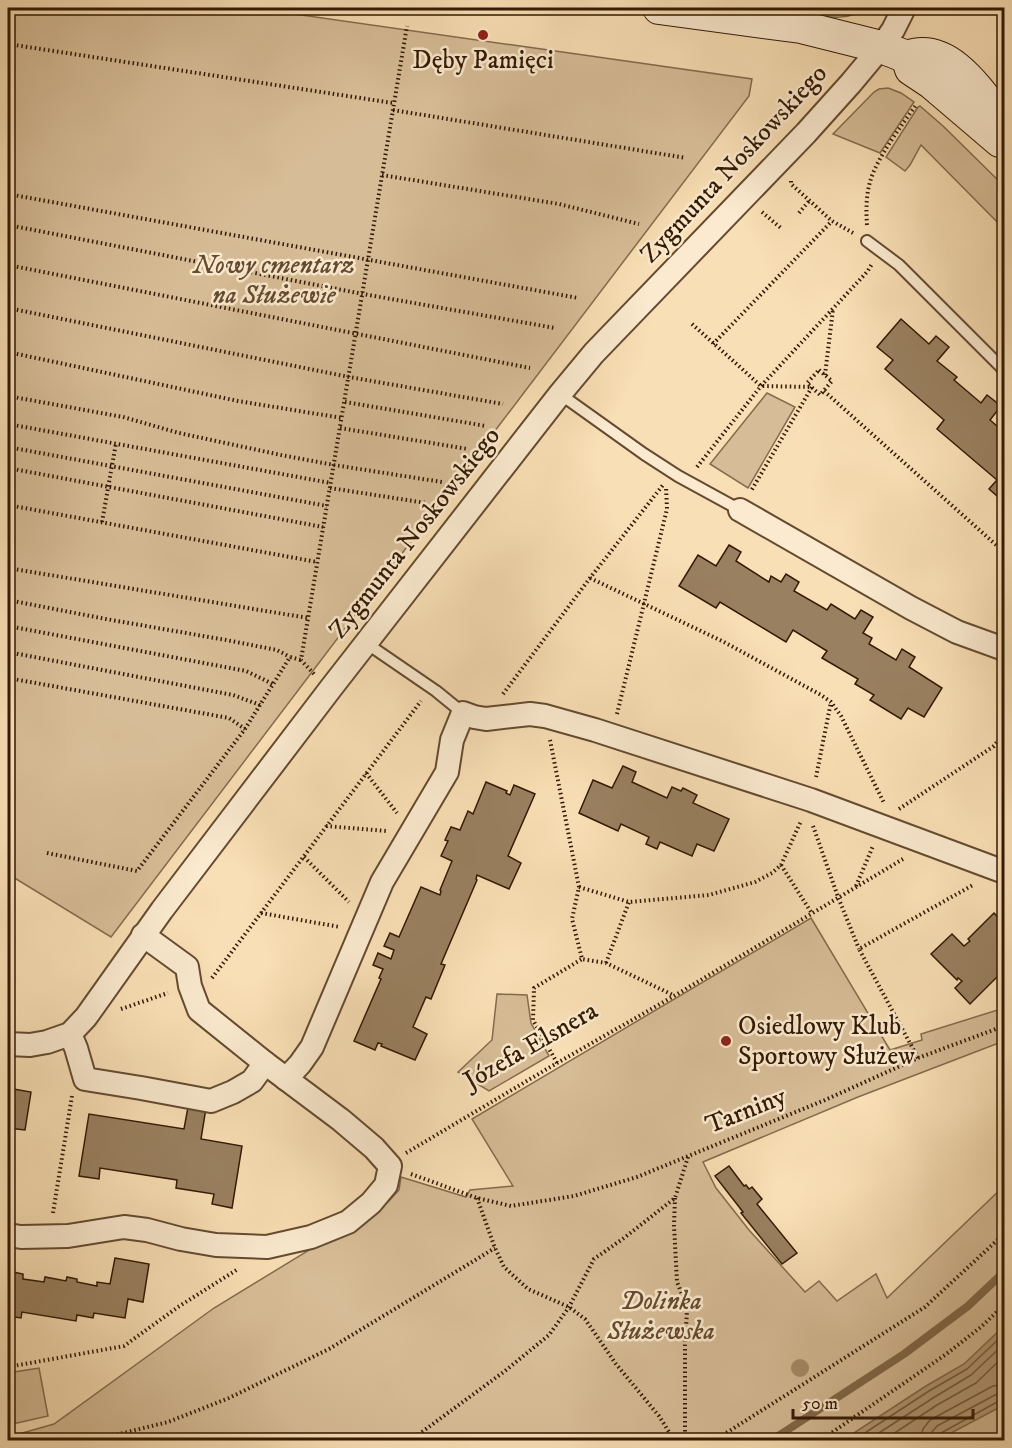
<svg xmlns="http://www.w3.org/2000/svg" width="1012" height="1448" font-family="'IM FELL DW Pica',serif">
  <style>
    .green { fill: #d7bd97; stroke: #846b4d; stroke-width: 1.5 }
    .water { fill: #b59c78; stroke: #816849; stroke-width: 1.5 }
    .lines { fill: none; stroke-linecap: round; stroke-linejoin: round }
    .shore { stroke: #745a3e; stroke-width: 1.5 }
    .stream { stroke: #816849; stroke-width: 8 }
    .building { fill: #998060; stroke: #321903; stroke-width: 1.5 }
    .lane-casing { stroke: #644a30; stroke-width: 14 }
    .street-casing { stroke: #644a30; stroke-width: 26 }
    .secondary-casing { stroke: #321903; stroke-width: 34 }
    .path { stroke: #321903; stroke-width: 4; stroke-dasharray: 1.5 3; stroke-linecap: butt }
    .lane { stroke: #fbeacf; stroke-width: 10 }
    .street { stroke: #fbeacf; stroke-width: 22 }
    .secondary { stroke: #fbeacf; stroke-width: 32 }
    .tree { fill: #a78d6b }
    .poi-dot { fill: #8f2418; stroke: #fbeacf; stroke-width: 2 }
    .labels { text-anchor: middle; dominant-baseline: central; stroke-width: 5; stroke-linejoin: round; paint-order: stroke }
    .poi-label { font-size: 26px; fill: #321903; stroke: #fbeacf }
    .street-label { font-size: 26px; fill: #321903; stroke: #fbeacf }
    .park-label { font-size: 26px; font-style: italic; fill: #644a2f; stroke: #fbeacf }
  </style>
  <rect width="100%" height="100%" fill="#f9dfb5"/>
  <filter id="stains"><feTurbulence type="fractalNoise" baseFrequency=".00333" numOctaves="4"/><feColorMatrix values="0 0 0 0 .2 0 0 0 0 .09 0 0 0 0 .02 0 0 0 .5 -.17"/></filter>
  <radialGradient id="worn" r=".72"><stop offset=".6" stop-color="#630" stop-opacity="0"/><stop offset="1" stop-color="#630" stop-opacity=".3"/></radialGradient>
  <g class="green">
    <polygon points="8,8 252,8 752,79 749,96 111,937 8,874"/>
    <path d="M817,8h51c-20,12 -36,10 -58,7l1,-3z"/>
    <polygon points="888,88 901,93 914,102 880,153 833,134 874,92 879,89"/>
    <polygon points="920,106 943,126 1004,186 1004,229 921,145 910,165 905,171 886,157 918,107"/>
    <polygon points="767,393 795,407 748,488 710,464"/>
    <polygon points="811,918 890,1050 922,1040 921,1034 1004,1008 1004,1041 858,1097 703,1162 716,1188 749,1230 805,1292 819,1281 837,1301 876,1274 887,1298 1004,1186 1004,1440 8,1440 8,1437 54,1424 214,1308 388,1202 399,1190 401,1177 466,1197 470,1190 513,1186 472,1119"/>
    <polygon points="497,994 527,995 531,1023 549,1056 489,1091 458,1072 492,1040"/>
    <polygon points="39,1368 48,1416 8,1425 8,1373"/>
  </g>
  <polygon class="water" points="1004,1326 1004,1405 938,1440 843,1440 926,1386 964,1364"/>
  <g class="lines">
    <g class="shore">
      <polyline points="854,1440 929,1391 967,1369 1004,1334"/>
      <polyline points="868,1440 933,1398 971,1375 1004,1344"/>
      <polyline points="884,1440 937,1405 976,1383 1004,1356"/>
      <polyline points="920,1440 923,1429 930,1420 993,1386 1004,1384"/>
      <polyline points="930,1440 931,1433 937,1426 997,1394 1004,1393"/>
      <polyline points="937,1440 938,1436 941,1433 999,1401 1004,1400"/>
    </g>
    <polyline class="stream" points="772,1440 904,1354 968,1306 1004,1272"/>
  </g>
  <g class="building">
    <polygon points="901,319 929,344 936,336 949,347 937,361 957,377 954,380 981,403 987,395 1001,406 990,420 1004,432 1004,502 989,489 997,480 937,429 944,420 885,369 893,360 877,347"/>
    <polygon points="729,545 741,552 736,561 769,582 771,576 781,582 786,574 799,582 794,591 827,610 831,604 855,619 861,610 873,617 863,633 872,638 869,644 896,660 902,649 915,657 909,667 942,688 924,717 908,708 901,719 870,700 874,695 855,684 858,679 822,658 827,651 793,630 786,642 720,602 716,608 679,586 698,555 716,566"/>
    <polygon points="623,766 636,772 632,782 667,798 672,787 681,791 683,788 697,795 693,803 729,819 714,851 697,844 692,856 660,842 657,849 646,844 649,837 621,824 618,831 579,813 593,780 612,788"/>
    <polygon points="486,782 507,791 506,793 510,795 514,785 535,794 508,856 521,863 509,889 477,875 476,879 477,880 441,964 445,965 431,999 426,997 413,1027 427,1034 415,1060 381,1046 382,1044 378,1043 375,1050 354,1041 381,979 379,978 383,969 373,965 378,953 391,959 394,950 384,946 390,933 399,937 421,887 440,895 441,891 440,890 452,861 441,856 448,841 445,840 451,827 460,830 468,811 473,814"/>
    <polygon points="994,913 1004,924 1004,970 970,1004 955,988 962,981 958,978 957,980 931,954 952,934 964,946 970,941 968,939"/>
    <polygon points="8,1088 31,1092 25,1130 8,1128"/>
    <polygon points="188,1107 206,1108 201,1139 242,1146 232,1208 212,1204 214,1194 176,1188 177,1180 100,1168 99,1179 79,1176 89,1114 184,1129"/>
    <polygon points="729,1166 744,1186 746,1185 749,1189 752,1187 762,1199 757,1204 797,1253 782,1264 741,1213 743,1212 715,1176"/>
    <polygon points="115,1258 149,1264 143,1302 128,1299 125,1318 94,1313 93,1318 77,1315 76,1321 22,1312 21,1318 8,1316 8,1277 12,1277 13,1272 23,1274 23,1279 44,1282 45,1277 66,1281 67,1277 77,1279 77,1282 97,1286 97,1282 110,1284"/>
  </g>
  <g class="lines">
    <g class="lane-casing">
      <g id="lane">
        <polyline points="867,241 899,265 1004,370"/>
        <polyline points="560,394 644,454 678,476 740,510"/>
        <polyline points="366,643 436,691 463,713"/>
      </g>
    </g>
    <g class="street-casing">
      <g id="street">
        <polyline points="740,510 911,608 957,632 1004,649"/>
        <polyline points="70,1034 76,1048 85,1079 141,1088 211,1101 233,1092 252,1081 265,1063"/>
        <polyline points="8,1044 30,1045 47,1042 70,1034 86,1017 162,910 331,688 560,394 594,353 806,133 851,83 881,47 893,30 904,8"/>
        <polyline points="286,1079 300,1064 312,1047 382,882 447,772 452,740 463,713 474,717 486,719 530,714 545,716 595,730 811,800 999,870 1004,867"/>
        <polyline points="8,1235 21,1237 68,1236 124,1227 147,1230 181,1239 216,1245 267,1247 311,1237 348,1222 371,1203 386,1185 390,1166 374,1148 341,1120 265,1063 199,1010 190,986 187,967 143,935"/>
      </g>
    </g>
    <g class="secondary-casing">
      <g id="secondary">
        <path d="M659,8l142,19 80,20 26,10c43,-16 75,39 97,67"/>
        <polyline points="907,57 911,69 932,83 1000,141"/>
      </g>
    </g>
    <g class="path">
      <polyline points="8,44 393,103"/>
      <polyline points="393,110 686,158"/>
      <polyline points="382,175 559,204 639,224"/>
      <polyline points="791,181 791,184 832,221 853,233"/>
      <polyline points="8,194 578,298"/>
      <polyline points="762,212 782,229"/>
      <polyline points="799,213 809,201"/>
      <polyline points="674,222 682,230"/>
      <polyline points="8,225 363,294 555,328"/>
      <path d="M867,225c-1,-15 -1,-29 3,-43 6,-23 32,-57 46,-77"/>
      <polyline points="8,265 530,368"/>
      <polyline points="8,308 349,377 503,404"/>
      <polyline points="692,324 761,386 812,387 751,491"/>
      <polyline points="713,344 832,221"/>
      <polyline points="8,352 238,401 342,418"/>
      <polygon points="819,370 832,381 820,395 807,383"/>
      <polyline points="825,375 833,309"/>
      <polyline points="824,391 1004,552"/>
      <polyline points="8,396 123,417 179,433 281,455 334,465 442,482"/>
      <polyline points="345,402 486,426"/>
      <polyline points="8,424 331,483"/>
      <polyline points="340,428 468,449"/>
      <polyline points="8,447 327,506"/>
      <polyline points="697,467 761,386 867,272 872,264"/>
      <polyline points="8,468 323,527"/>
      <polyline points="330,488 426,503"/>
      <polyline points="8,505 317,562"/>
      <polyline points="102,522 116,443"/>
      <polyline points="8,568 308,618"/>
      <polyline points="590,578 724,642 821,695 831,702 841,716 884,803"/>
      <polyline points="8,600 106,619 226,640 277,650 290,657"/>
      <polyline points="8,626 246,671 273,684"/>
      <polyline points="8,652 233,695 260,705"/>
      <polyline points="314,674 301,660 407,26"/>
      <polyline points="8,678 229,718 245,729"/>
      <polyline points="503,694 590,578 663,485"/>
      <polyline points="617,714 667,509 666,487"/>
      <polyline points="550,740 579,887 572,919 582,959 606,963 673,995"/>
      <polyline points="366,773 397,813"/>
      <polyline points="816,777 831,702"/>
      <polyline points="899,809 994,746 1004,732"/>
      <polyline points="326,826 386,831"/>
      <polyline points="813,826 838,897 859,949"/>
      <polyline points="47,853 137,871 245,729 290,657 301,660"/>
      <polyline points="304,857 349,902"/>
      <polyline points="781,865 811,912"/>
      <polyline points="856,886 873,846"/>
      <polyline points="579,887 629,902 709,895 755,882 772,873 781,865 801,821"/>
      <polyline points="261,913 340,927"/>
      <polyline points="606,963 629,902"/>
      <polyline points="212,978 421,701"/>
      <polyline points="121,1009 168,993"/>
      <polyline points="918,1058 859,949 973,885"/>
      <polyline points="557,1063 533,1020 534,988 582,959"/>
      <polyline points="406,1153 557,1063 674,996 903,859"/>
      <polyline points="411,1174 477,1198 511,1206 574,1196 637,1177 825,1100 918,1058 1004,1026"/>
      <polyline points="477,1198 495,1248 504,1267 528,1289 569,1307 585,1319 616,1364 659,1416 674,1440"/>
      <polyline points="675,1198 674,1225 677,1282 685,1302 687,1311 685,1345 685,1440"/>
      <polyline points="53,1213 72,1096"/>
      <polyline points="8,1367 124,1346 178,1307 238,1269"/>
      <polyline points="95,1440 168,1422 229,1398 329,1349 495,1248"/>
      <polyline points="411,1440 505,1371 549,1335 569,1307 594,1259 624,1238 675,1198 688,1157"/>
      <polyline points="582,1440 606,1437 642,1440"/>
      <polyline points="715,1440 925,1307 1004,1234"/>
      <polyline points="821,1440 945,1355 981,1327 1004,1305"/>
    </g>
    <use href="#lane" class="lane"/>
    <use href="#street" class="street"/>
    <use href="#secondary" class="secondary"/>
  </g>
  <circle class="tree" cx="800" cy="1368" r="9"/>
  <g class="poi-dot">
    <circle cx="483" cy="35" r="6"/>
    <circle cx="726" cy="1041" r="6"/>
  </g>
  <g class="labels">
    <g class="poi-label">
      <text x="483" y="60">Dęby Pamięci</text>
      <text x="738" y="1026" text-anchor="start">Osiedlowy Klub<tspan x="738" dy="30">Sportowy Służew</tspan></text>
    </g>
    <g class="street-label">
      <text transform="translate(734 164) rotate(-47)">Zygmunta Noskowskiego</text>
      <text transform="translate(415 533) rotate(-52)">Zygmunta Noskowskiego</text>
      <text transform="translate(531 1046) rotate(-30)">Józefa Elsnera</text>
      <text transform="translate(746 1111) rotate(-22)">Tarniny</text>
    </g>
    <g class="park-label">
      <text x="274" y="265">Nowy cmentarz<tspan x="274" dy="30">na Służewie</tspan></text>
      <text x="661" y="1301">Dolinka<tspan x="661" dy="30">Służewska</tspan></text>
    </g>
  </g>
  <rect width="1012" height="1448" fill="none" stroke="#f9dfb5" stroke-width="30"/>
  <rect x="9" y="9" width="994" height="1430" fill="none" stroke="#321903" stroke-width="3"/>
  <rect x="15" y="15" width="982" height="1418" fill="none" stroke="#321903" stroke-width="1.5"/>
  <path d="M793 1409v9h180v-9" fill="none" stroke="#321903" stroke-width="3"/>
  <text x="802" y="1409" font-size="18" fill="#321903" stroke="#fbeacf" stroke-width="4.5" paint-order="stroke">50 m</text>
  <rect width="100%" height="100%" filter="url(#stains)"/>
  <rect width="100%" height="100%" fill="url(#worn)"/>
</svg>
